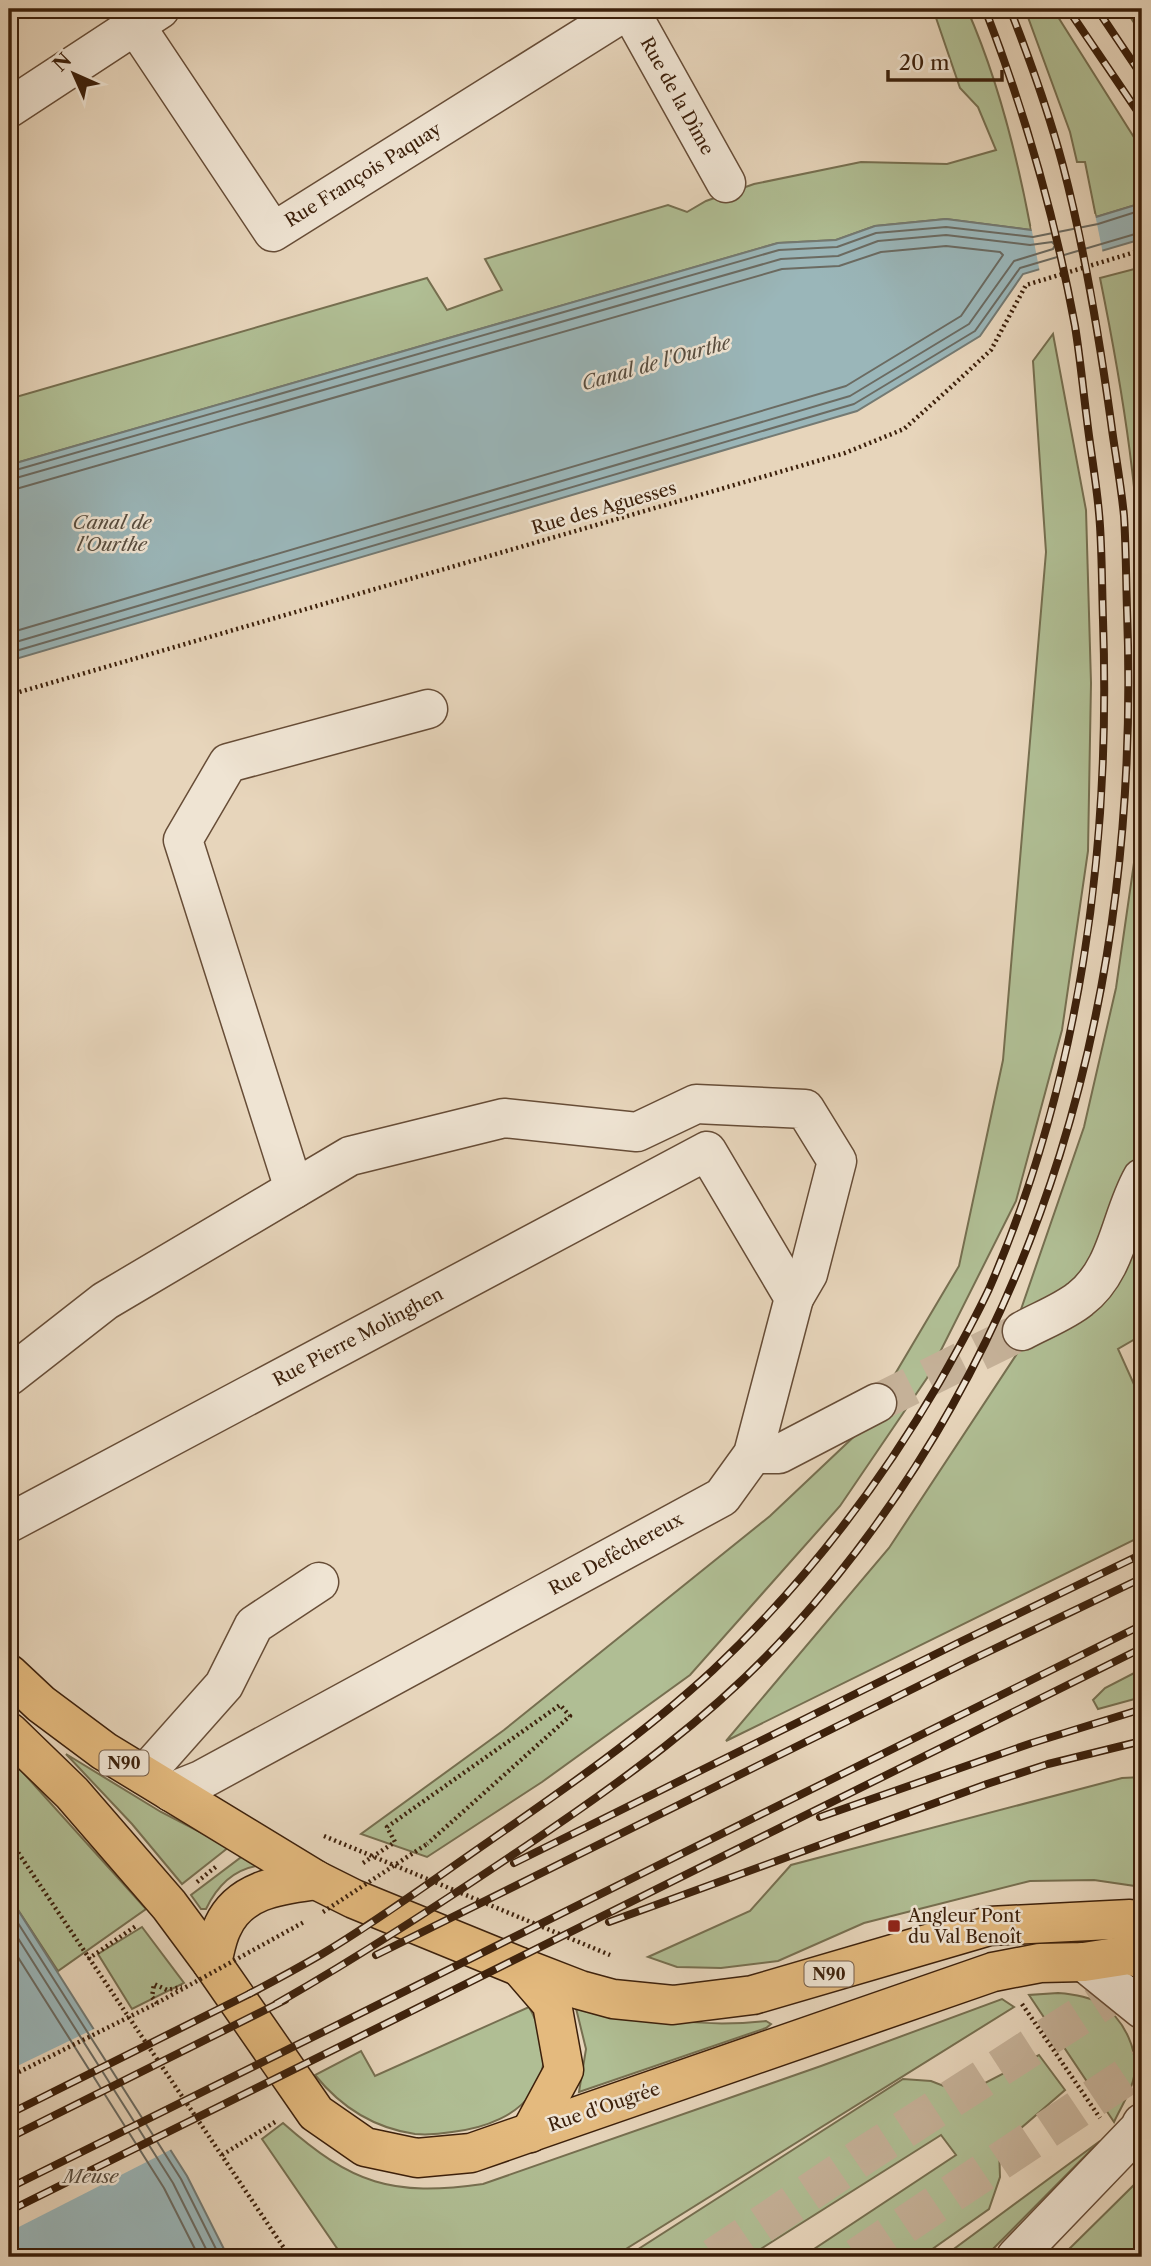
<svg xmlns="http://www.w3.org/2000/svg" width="1151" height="2266" font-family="'Libre Caslon Text',serif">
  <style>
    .green { fill: #b0be94; stroke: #766f50; stroke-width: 2 }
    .water { fill: #9ab6b9; stroke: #747a73; stroke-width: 2 }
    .pier { fill: #e7d5bb }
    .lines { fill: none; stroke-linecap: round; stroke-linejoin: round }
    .shore { stroke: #6b6b62; stroke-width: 2 }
    .minor-tunnel { stroke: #c5b198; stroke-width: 38; stroke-dasharray: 38 19; stroke-linecap: butt }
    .highway-tunnel { stroke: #c5b198; stroke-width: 38; stroke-dasharray: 38 19; stroke-linecap: butt }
    .minor-casing { stroke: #674d37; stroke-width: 41 }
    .major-casing { stroke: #3c200b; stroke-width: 41 }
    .path { stroke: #3c200b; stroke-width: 4.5; stroke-dasharray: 2 3.5; stroke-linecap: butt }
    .minor { stroke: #efe4d3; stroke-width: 38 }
    .major { stroke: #e4ba7e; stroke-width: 38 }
    .rail-casing { stroke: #3c200b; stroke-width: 8 }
    .rail { stroke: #efe4d3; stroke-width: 5; stroke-dasharray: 16; stroke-linecap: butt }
    .path-bridge { stroke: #3c200b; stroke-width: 4.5; stroke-dasharray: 2 3.5; stroke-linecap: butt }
    .poi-dot { fill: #8f2418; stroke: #efe4d3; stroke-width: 2.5 }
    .labels { text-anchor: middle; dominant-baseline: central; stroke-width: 5; stroke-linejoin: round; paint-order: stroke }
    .shield { fill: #efe4d3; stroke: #725b47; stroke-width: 2 }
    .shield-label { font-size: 16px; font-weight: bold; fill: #3c200b }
    .street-label { font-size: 18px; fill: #3c200b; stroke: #efe4d3 }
    .poi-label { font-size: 18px; fill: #3c200b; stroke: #efe4d3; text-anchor: start }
    .water-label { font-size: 19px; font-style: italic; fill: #584d3f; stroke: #efe4d3 }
  </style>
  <rect width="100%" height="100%" fill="#e7d5bb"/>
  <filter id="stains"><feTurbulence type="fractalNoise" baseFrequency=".00286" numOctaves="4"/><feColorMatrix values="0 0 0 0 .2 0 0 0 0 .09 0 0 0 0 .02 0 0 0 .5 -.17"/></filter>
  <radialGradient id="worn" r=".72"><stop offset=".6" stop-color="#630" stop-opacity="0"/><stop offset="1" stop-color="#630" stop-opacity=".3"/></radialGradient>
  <g class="green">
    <path d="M933,9h34c31,70 50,146 64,221l-85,-11 -71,7 -39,14 -58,3 -769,222v-66l418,-121 20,32 55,-20 -17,-31 183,-54 19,7 19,-11 48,-17 107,-22 86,2 49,-14 -18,-43 -18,-19z"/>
    <polygon points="1025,9 1053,9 1142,150 1142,203 1096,217 1085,162 1077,162 1070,132"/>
    <polygon points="1125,9 1142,9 1142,35"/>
    <path d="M1142,267v358c0,-116 -19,-234 -42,-347z"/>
    <polygon points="1053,334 1086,510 1091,683 1088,851 1062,1030 1016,1201 927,1378 840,1506 690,1675 542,1782 427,1857 361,1834 504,1730 770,1516 863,1428 959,1266 1003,1060 1046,552 1033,361"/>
    <polygon points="1142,722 1142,1157 1131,1173 1142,1224 1142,1335 1118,1349 1142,1402 1142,1536 726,1741 889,1548 1026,1340 1017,1321 1084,1127 1116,988 1137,842"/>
    <polygon points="1142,1669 1142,1697 1098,1709 1093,1700 1105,1688"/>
    <polygon points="66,1754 161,1812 229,1847 182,1884 132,1824"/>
    <polygon points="9,1757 146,1909 58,1971 9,1896"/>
    <polygon points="1142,1777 1142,1887 1094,1880 1030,1881 864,1923 778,1961 721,1968 677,1967 648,1957 750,1911 791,1865 1122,1778"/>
    <path d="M244,1855l20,10c-28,2 -46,19 -58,44h-5l-10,-14z"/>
    <polygon points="142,1927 184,1983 132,2009 98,1954"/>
    <path d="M1058,1993c14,1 30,3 43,11 23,15 40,49 32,77 -4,14 -13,28 -19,41l-85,-127z"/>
    <path d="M1002,1999l12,8 -401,250h-270l-81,-118 21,-16c69,61 109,74 200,61l338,-118z"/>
    <path d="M574,2000c70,17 120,29 192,21l5,3 -5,4 -187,64 7,-43z"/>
    <path d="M529,2007c39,70 -5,117 -77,125 -12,2 -25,3 -37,2 -41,-6 -75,-28 -100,-59l46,-24 14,25z"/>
    <polygon points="1039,2055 1065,2090 999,2147 1000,2177 989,2209 921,2257 802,2257 956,2155 941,2135 748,2257 626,2257 903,2079 931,2081 964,2094"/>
    <polygon points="1100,2141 985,2257 943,2257"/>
    <polygon points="1142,2177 1142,2238 1127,2257 1061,2257"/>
  </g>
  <g class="water">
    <polygon points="1142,203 1142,239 1023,274 980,336 857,411 9,661 9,465 778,243 836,240 875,226 946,219 1031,230 1096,217"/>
    <polygon points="9,1896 187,2176 228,2257 9,2257"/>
  </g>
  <g class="pier">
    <polygon points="1095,214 1103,254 1040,273 1031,226"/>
    <polygon points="98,2027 174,2148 9,2232 9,2070"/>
  </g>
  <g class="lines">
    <g class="shore">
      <polyline points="9,472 779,250 837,247 876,233 946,227 1033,237 1098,224 1142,210"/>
      <polyline points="9,480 781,259 838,256 878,241 946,235 1030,245 1052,242 1055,245 1053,249 1014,261 969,324 850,396 9,644"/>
      <polyline points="9,491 782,269 839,266 881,252 946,246 1000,252 1003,255 961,316 846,386 9,633"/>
      <polyline points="9,653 854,404 975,331 1020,268 1142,232"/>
      <polyline points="9,1909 181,2179 220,2257"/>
      <polyline points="9,1924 173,2183 210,2257"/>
      <polyline points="9,1943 164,2188 199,2257"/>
    </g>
    <polyline class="minor-tunnel" points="877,1403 1022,1331"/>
    <g class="highway-tunnel">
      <polyline points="714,2257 866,2154 1142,1976"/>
      <polyline points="857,2257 1142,2066"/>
    </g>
    <g class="minor-casing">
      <g id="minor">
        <polyline points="629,9 726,183"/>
        <polyline points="135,25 273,232 629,9"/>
        <polyline points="9,108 160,9"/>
        <polyline points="294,1189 183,840 228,763 428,709"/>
        <path d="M1022,1331c18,-10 42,-19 58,-32 38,-29 40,-82 62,-121"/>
        <polyline points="9,1376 105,1301 350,1156 504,1118 637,1132 696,1104 805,1109 837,1161 808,1274 794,1298"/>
        <polyline points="753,1454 779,1454 877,1403"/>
        <polyline points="9,1523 707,1151 794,1298 753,1454 722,1497 201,1780 171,1792"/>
        <polyline points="144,1775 224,1685 254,1625 319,1582"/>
        <polyline points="1084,1962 1142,2009"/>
        <polyline points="1016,2257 1139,2129 1142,2123"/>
      </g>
    </g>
    <g class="major-casing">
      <g id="major">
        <polyline points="9,1674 41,1704 104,1751 316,1880 354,1899 518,1966 580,1990 613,1999 673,2005 753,1995 989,1926 1130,1919 1142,1922"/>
        <polyline points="9,1732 72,1793 169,1905 212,1963 316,2113 365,2147 417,2158 471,2153 993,1972 1040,1963 1084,1962 1129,1955 1142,1959"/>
        <path d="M212,1963c3,-12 5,-26 11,-37 17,-37 57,-41 93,-46"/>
        <polyline points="520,1967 552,2004 564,2070 530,2133"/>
      </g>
    </g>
    <g class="path">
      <polyline points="9,695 845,453 904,429 950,388 991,350 1026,285 1142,250"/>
      <polyline points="324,1836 610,1955"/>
      <polyline points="9,1839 290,2257"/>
      <polyline points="363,1863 395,1842 387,1827 560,1705 570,1716 427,1844"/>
      <polyline points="197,1882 218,1865"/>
      <polyline points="88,1959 136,1926"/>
      <polyline points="157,2003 152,1997 154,1984 167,1990 182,1987"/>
      <polyline points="1022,2004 1100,2118"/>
      <polyline points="1138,2046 1139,2086"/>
      <polyline points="222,2155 275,2122"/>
    </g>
    <use href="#minor" class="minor"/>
    <use href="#major" class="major"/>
    <g class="rail-casing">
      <g id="rail">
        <polyline points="1068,9 1142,118"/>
        <polyline points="1097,9 1142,76"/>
        <polyline points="820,1817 1032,1743 1142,1709"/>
        <polyline points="514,1863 960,1642 1142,1554"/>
        <polyline points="609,1922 987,1784 1048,1764 1142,1741"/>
        <polyline points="376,1955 969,1661 1142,1578"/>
        <path d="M249,1994c25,-13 49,-26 73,-40 57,-34 111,-74 166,-112 78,-54 156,-108 225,-172 89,-84 164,-181 226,-287 17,-30 35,-62 50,-94 91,-210 122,-441 114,-669 -1,-31 -1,-63 -3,-94 -2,-36 -9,-71 -13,-106 -4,-31 -7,-63 -12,-94 -20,-108 -50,-214 -90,-317"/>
        <path d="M276,2004c86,-49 168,-103 250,-158 95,-64 189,-131 266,-217 254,-283 349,-644 335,-1019 -1,-31 -1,-63 -3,-94 -3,-32 -9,-63 -13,-94 -12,-86 -26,-172 -48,-256 -14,-53 -33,-106 -53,-157"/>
        <polyline points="9,2114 257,1990"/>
        <polyline points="9,2138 285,2000"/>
        <polyline points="9,2188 1142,1625"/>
        <polyline points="9,2211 1142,1648"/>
      </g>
    </g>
    <use href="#rail" class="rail"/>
    <g class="path-bridge">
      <polyline points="323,1912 427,1844"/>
      <polyline points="9,2077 157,2003 304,1922"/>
    </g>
  </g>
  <rect class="poi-dot" x="887" y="1919" width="14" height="14" rx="3.5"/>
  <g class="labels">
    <g class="shield">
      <rect x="99.5" y="1750.5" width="49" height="25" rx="5"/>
      <rect x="804.5" y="1961.5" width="49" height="25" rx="5"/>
    </g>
    <g class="shield-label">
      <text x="124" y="1763">N90</text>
      <text x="829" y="1974">N90</text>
    </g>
    <g class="street-label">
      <text transform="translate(677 96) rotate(61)">Rue de la Dîme</text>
      <text transform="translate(363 175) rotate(-32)">Rue François Paquay</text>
      <text transform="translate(604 508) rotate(-16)">Rue des Aguesses</text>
      <text transform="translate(358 1337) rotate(-28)">Rue Pierre Molinghen</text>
      <text transform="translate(616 1554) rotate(-29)">Rue Defêchereux</text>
      <text transform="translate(604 2107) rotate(-19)">Rue d'Ougrée</text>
    </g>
    <g class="poi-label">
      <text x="908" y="1916">Angleur Pont<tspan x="908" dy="21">du Val Benoît</tspan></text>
    </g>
    <g class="water-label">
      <text transform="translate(656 363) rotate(-16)">Canal de l'Ourthe</text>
      <text x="112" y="522">Canal de<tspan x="112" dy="22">l'Ourthe</tspan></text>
      <text x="91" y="2176">Meuse</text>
    </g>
  </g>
  <rect width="1151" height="2266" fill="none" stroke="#e7d5bb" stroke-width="35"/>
  <rect x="10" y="10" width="1130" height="2245" fill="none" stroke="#3c200b" stroke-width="3.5"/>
  <rect x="18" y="18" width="1116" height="2231" fill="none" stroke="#3c200b" stroke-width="2"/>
  <g transform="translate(74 74) rotate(315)" stroke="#efe4d3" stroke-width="5" paint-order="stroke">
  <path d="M0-5L12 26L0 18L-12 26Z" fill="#3c200b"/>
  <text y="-10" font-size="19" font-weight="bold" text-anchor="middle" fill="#3c200b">N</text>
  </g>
  <path d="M888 70v10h114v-10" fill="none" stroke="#3c200b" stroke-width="3.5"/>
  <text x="899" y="70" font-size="21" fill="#3c200b" stroke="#efe4d3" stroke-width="5" paint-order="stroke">20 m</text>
  <rect width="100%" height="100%" filter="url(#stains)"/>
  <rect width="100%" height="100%" fill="url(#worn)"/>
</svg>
